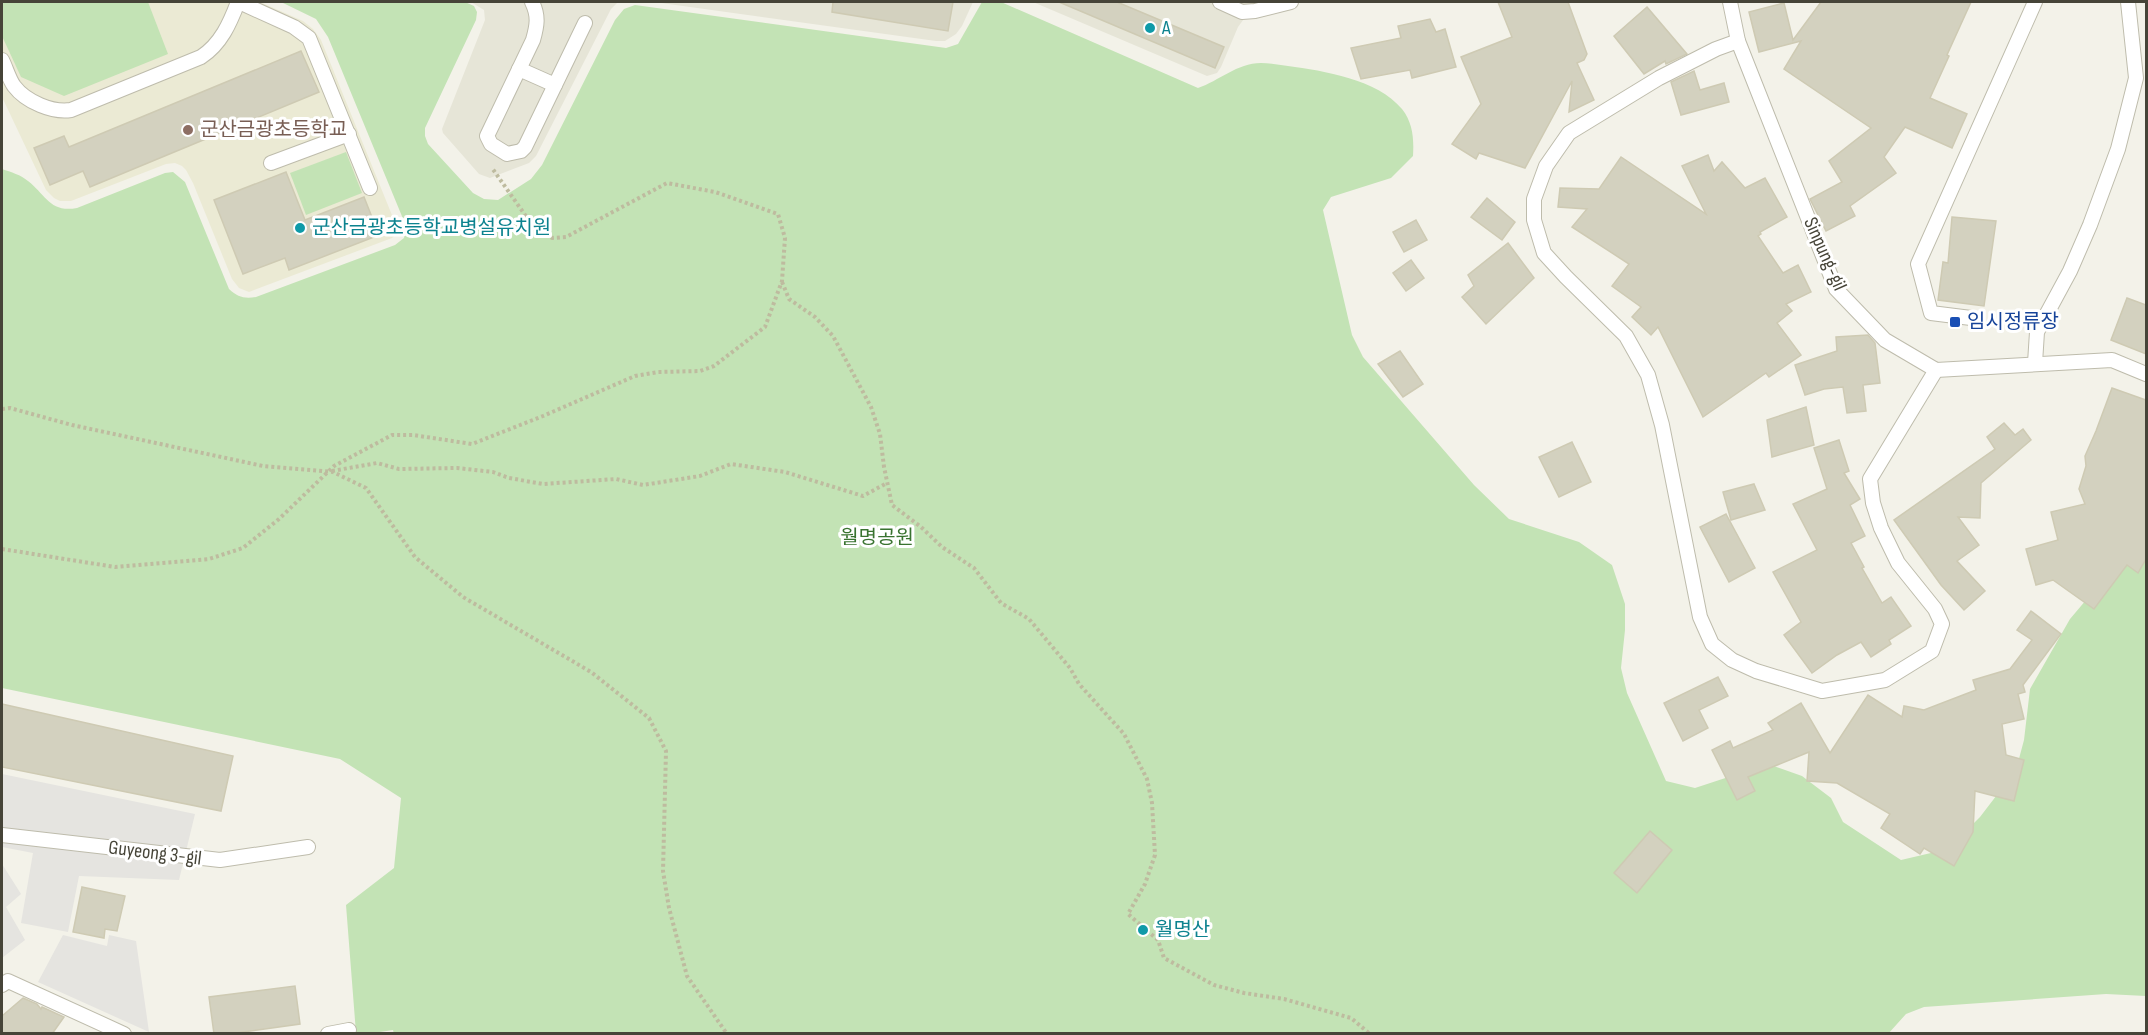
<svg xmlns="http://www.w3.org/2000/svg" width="2148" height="1035" font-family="'Sofia Sans Condensed','Noto Sans KR',sans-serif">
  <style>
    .residential { fill: #e6e5d7 }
    .education { fill: #ebead4 }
    .green { fill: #c3e3b5 }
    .parking { fill: #e5e4e0 }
    .building { fill: #d3d1bf; stroke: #cecab3; stroke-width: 1.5 }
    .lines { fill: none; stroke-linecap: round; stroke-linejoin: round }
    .service-casing { stroke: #bebcac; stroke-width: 16 }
    .path { stroke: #bebb9f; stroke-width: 4; stroke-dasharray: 3 3; stroke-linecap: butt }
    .service { stroke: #fff; stroke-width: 14 }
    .culture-dot { fill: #0f9aa8; stroke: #fff; stroke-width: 2 }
    .education-dot { fill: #8d6e63; stroke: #fff; stroke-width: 2 }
    .transit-dot { fill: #1a4fb4; stroke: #fff; stroke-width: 2 }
    .labels { text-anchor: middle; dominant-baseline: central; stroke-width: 6; stroke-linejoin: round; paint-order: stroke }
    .culture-label { font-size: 20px; fill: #0d838f; stroke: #fff; text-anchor: start }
    .education-label { font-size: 20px; fill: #785e54; stroke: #fff; text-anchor: start }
    .street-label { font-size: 20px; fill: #464438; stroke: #fff }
    .transit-label { font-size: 20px; fill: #164399; stroke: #fff; text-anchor: start }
    .park-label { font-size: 20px; fill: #397330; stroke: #fff }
  </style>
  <rect width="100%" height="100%" fill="#f3f2e9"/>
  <g class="residential">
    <polygon points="471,2 618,2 611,9 536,156 529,163 490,178 479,174 443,133 442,129 485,20 484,10"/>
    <polygon points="654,2 973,2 962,26 956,34 945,41 936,41"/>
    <polygon points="1033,2 1273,2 1246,16 1238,27 1221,67 1217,73 1207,76"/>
  </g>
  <polygon class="education" points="2,2 260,2 303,21 313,29 321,40 396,225 395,235 392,238 249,292 239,288 232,279 193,183 186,170 182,166 175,163 166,164 71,201 60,201 54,198 46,190 2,97"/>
  <g class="green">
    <polygon points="2,2 148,2 168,54 64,96 21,77 2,36"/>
    <path d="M281,2h184l9,4 3,6 -1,8 -51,108v8l3,8 45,49 11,6 14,1 33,-21 11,-14 73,-145 9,-11 11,-4 311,43 12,-4 24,-42h19l197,86c21,-7 39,-25 63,-25 9,0 18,2 27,3 36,5 89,13 114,43 11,14 12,30 11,47l-22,22 -60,19 -8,13 29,125 11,22 111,128 35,34 70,23 33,23 13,39v26l-4,38 6,25 39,88 29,7 73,-24 34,12 29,22 12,24 58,38 47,-11 32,-32 36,-47 8,-30 6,-51 40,-70 76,-90v467l-40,-2 -182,13 -18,7 -18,20h-1494l-1,-4 -20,3h-17l-10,-128 48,-37 7,-70 -61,-39 -338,-71v-519c9,3 19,6 26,12 18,14 22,32 49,27l88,-35 8,-1 12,10 44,107c9,8 15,10 27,8l139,-52 9,-7 2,-12 -78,-189 -12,-18z"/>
    <polygon points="346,152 362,193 306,215 290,173"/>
  </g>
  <g class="parking">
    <polygon points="2,774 195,814 179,880 79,876 68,932 21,923 33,853 2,847"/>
    <polygon points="2,864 21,894 6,907 25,940 2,958"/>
    <polygon points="63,935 107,946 109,935 136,941 149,1032 38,982"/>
  </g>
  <g class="building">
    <polygon points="833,2 953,2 948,31 832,12"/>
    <polygon points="1059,2 1117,2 1224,47 1215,68"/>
    <polygon points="1498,2 1568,2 1587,54 1584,60 1577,63 1594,100 1569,112 1572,81 1525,168 1479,153 1476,159 1452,144 1481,104 1461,57 1512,37"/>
    <polygon points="1821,2 1971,2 1947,55 1949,56 1930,98 1967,114 1952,148 1905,127 1884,157 1896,173 1850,206 1855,216 1826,231 1810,199 1842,182 1829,161 1871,128 1784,69 1801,41 1759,52 1749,12 1784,3 1793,40"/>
    <polygon points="1647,7 1687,54 1666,64 1665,61 1644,74 1614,36"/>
    <polygon points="1430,19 1436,32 1445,29 1456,67 1412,78 1410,70 1361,79 1351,48 1401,38 1398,26"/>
    <polygon points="301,51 319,92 90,187 83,171 50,185 34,148 64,136 69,147"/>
    <polygon points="1694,71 1700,90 1724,83 1729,102 1681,115 1671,82"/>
    <polygon points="1708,155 1714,171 1722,162 1745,188 1765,178 1787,217 1760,232 1761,234 1758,236 1783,273 1798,265 1811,292 1786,304 1792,311 1777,323 1801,355 1769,377 1766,373 1703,417 1658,327 1651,335 1632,317 1641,307 1612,286 1629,264 1572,227 1587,209 1558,207 1560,188 1599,189 1621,157 1706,214 1682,166"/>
    <polygon points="286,172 305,220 364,197 379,235 289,270 285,258 243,274 214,200"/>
    <polygon points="1487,198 1515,222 1502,240 1471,217"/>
    <polygon points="1952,217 1996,221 1984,306 1938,300 1943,262 1948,263"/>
    <polygon points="1416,220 1427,240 1404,252 1393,232"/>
    <polygon points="1508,243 1534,278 1486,324 1462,297 1474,286 1468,275"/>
    <polygon points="1411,260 1424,278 1406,291 1393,273"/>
    <polygon points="2127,298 2146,305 2146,354 2111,340"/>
    <polygon points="1868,335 1875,343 1880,383 1863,385 1866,411 1847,413 1843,387 1824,389 1805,395 1795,365 1837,351 1836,337"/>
    <polygon points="1400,351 1423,384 1403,397 1378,364"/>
    <polygon points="2112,388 2146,400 2146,559 2138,573 2127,565 2094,609 2053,580 2036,585 2026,549 2058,540 2051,512 2085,504 2079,489 2086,466 2085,456 2096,431"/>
    <polygon points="1806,407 1814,445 1772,457 1767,420"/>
    <polygon points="2004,423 2015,435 2023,429 2031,440 1981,483 1980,518 1958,517 1979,545 1957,561 1985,591 1964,610 1941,585 1894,520 1995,449 1987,437"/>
    <polygon points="1839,440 1849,471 1844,473 1860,499 1850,505 1865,536 1851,543 1864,567 1862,568 1882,603 1891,597 1911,626 1889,640 1891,644 1871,657 1861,642 1837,655 1812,673 1784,635 1801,622 1773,572 1817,550 1793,504 1827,489 1814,448"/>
    <polygon points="1572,442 1591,482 1559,497 1539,457"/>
    <polygon points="1754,484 1765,510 1731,520 1723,492"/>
    <polygon points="1726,514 1755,568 1729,582 1700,527"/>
    <polygon points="2031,611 2061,634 2023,685 2025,692 2018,694 2024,719 2002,724 2006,755 2024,760 2014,801 1975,791 1973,832 1954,866 1924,848 1920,854 1881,828 1890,814 1837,783 1807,781 1809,752 1748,777 1755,791 1737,800 1712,750 1730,741 1733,748 1773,730 1768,723 1801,703 1830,753 1868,695 1902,717 1904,706 1924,710 1976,690 1973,680 2010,669 2032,640 2017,630"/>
    <polygon points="1718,677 1728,696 1699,710 1708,728 1683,741 1664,703"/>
    <polygon points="2,704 233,756 221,811 2,767"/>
    <polygon points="1650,831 1672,850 1637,893 1614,873"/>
    <polygon points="82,887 125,896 117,931 105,929 104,938 73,932"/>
    <polygon points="295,986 300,1024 229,1034 214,1034 209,997"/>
    <polygon points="23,998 37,1004 41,1009 42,1007 64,1017 52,1034 2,1034 2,1016"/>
  </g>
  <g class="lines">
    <g class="service-casing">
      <g id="service">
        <polyline points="239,2 294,27 309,38 370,188"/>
        <path d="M532,2c7,14 5,24 1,38l-46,96 4,8 16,10 14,-3 4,-4 60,-124"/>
        <polyline points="1220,2 1242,12 1255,11 1291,2"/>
        <polyline points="1730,2 1738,41 1836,289 1885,340 1936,370 2112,360 2146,374"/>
        <polyline points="1738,41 1716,49 1659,78 1569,133 1546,166 1534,199 1534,220 1544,253 1566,277 1626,336 1648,375 1662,425 1700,617 1712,644 1732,660 1756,671 1822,691 1885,680 1932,651 1942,624 1935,609 1898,563 1881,528 1873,503 1870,479 1936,370"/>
        <path d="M2,60c4,8 7,19 12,26 12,16 39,27 57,24l130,-53c20,-13 29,-34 37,-55"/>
        <polyline points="519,69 555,85"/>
        <polyline points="271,163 349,134"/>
        <polyline points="1971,318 1931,313 1918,264 2035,2"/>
        <polyline points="2035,363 2037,332 2070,271 2090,225 2118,149 2136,78 2128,2"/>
        <polyline points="2,835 220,860 308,847"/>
        <polyline points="2,985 8,981 124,1034"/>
        <polyline points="328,1034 349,1030"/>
      </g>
    </g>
    <g class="path">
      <polyline points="782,282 789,299 815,317 833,336 871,407 880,434 884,467 892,505 921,527 942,547 974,568 1001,603 1029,619 1070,668 1079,684 1124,734 1147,779 1152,803 1155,855 1145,884 1128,914 1158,940 1164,958 1214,985 1244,993 1284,999 1351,1018 1370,1034"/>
      <polyline points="2,409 10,408 72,425 263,466 333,472 366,488 415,557 463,597 591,672 649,718 666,751 663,871 669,908 687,976 727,1034"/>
      <polyline points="332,471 377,463 399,469 457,468 493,472 509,478 543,484 616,479 643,485 700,476 731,464 785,472 863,496 887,483"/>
      <polyline points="2,549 115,567 209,559 243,548 279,519 334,466 392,435 413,435 472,444 543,416 635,376 658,372 700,371 714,366 765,327 782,281 785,238 778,214 715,192 667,183 566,237 552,238 530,222 492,168"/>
    </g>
    <use href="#service" class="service"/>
  </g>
  <g class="culture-dot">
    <circle cx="1150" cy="28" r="6"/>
    <circle cx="300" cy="228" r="6"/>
    <circle cx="1143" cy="930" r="6"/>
  </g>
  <circle class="education-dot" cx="188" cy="130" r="6"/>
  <rect class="transit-dot" x="1949" y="316" width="12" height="12" rx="3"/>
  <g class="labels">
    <g class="culture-label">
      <text x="1162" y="28">A</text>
      <text x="312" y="228">군산금광초등학교병설유치원</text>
      <text x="1155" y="930">월명산</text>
    </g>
    <g class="education-label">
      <text x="200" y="130">군산금광초등학교</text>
    </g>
    <g class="street-label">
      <text transform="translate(1825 254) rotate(66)">Sinpung-gil</text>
      <text transform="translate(155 853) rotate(7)">Guyeong 3-gil</text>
    </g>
    <g class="transit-label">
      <text x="1967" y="322">임시정류장</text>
    </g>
    <g class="park-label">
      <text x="877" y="538">월명공원</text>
    </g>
  </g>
  <rect width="2148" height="1035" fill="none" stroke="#464438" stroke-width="6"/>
</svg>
